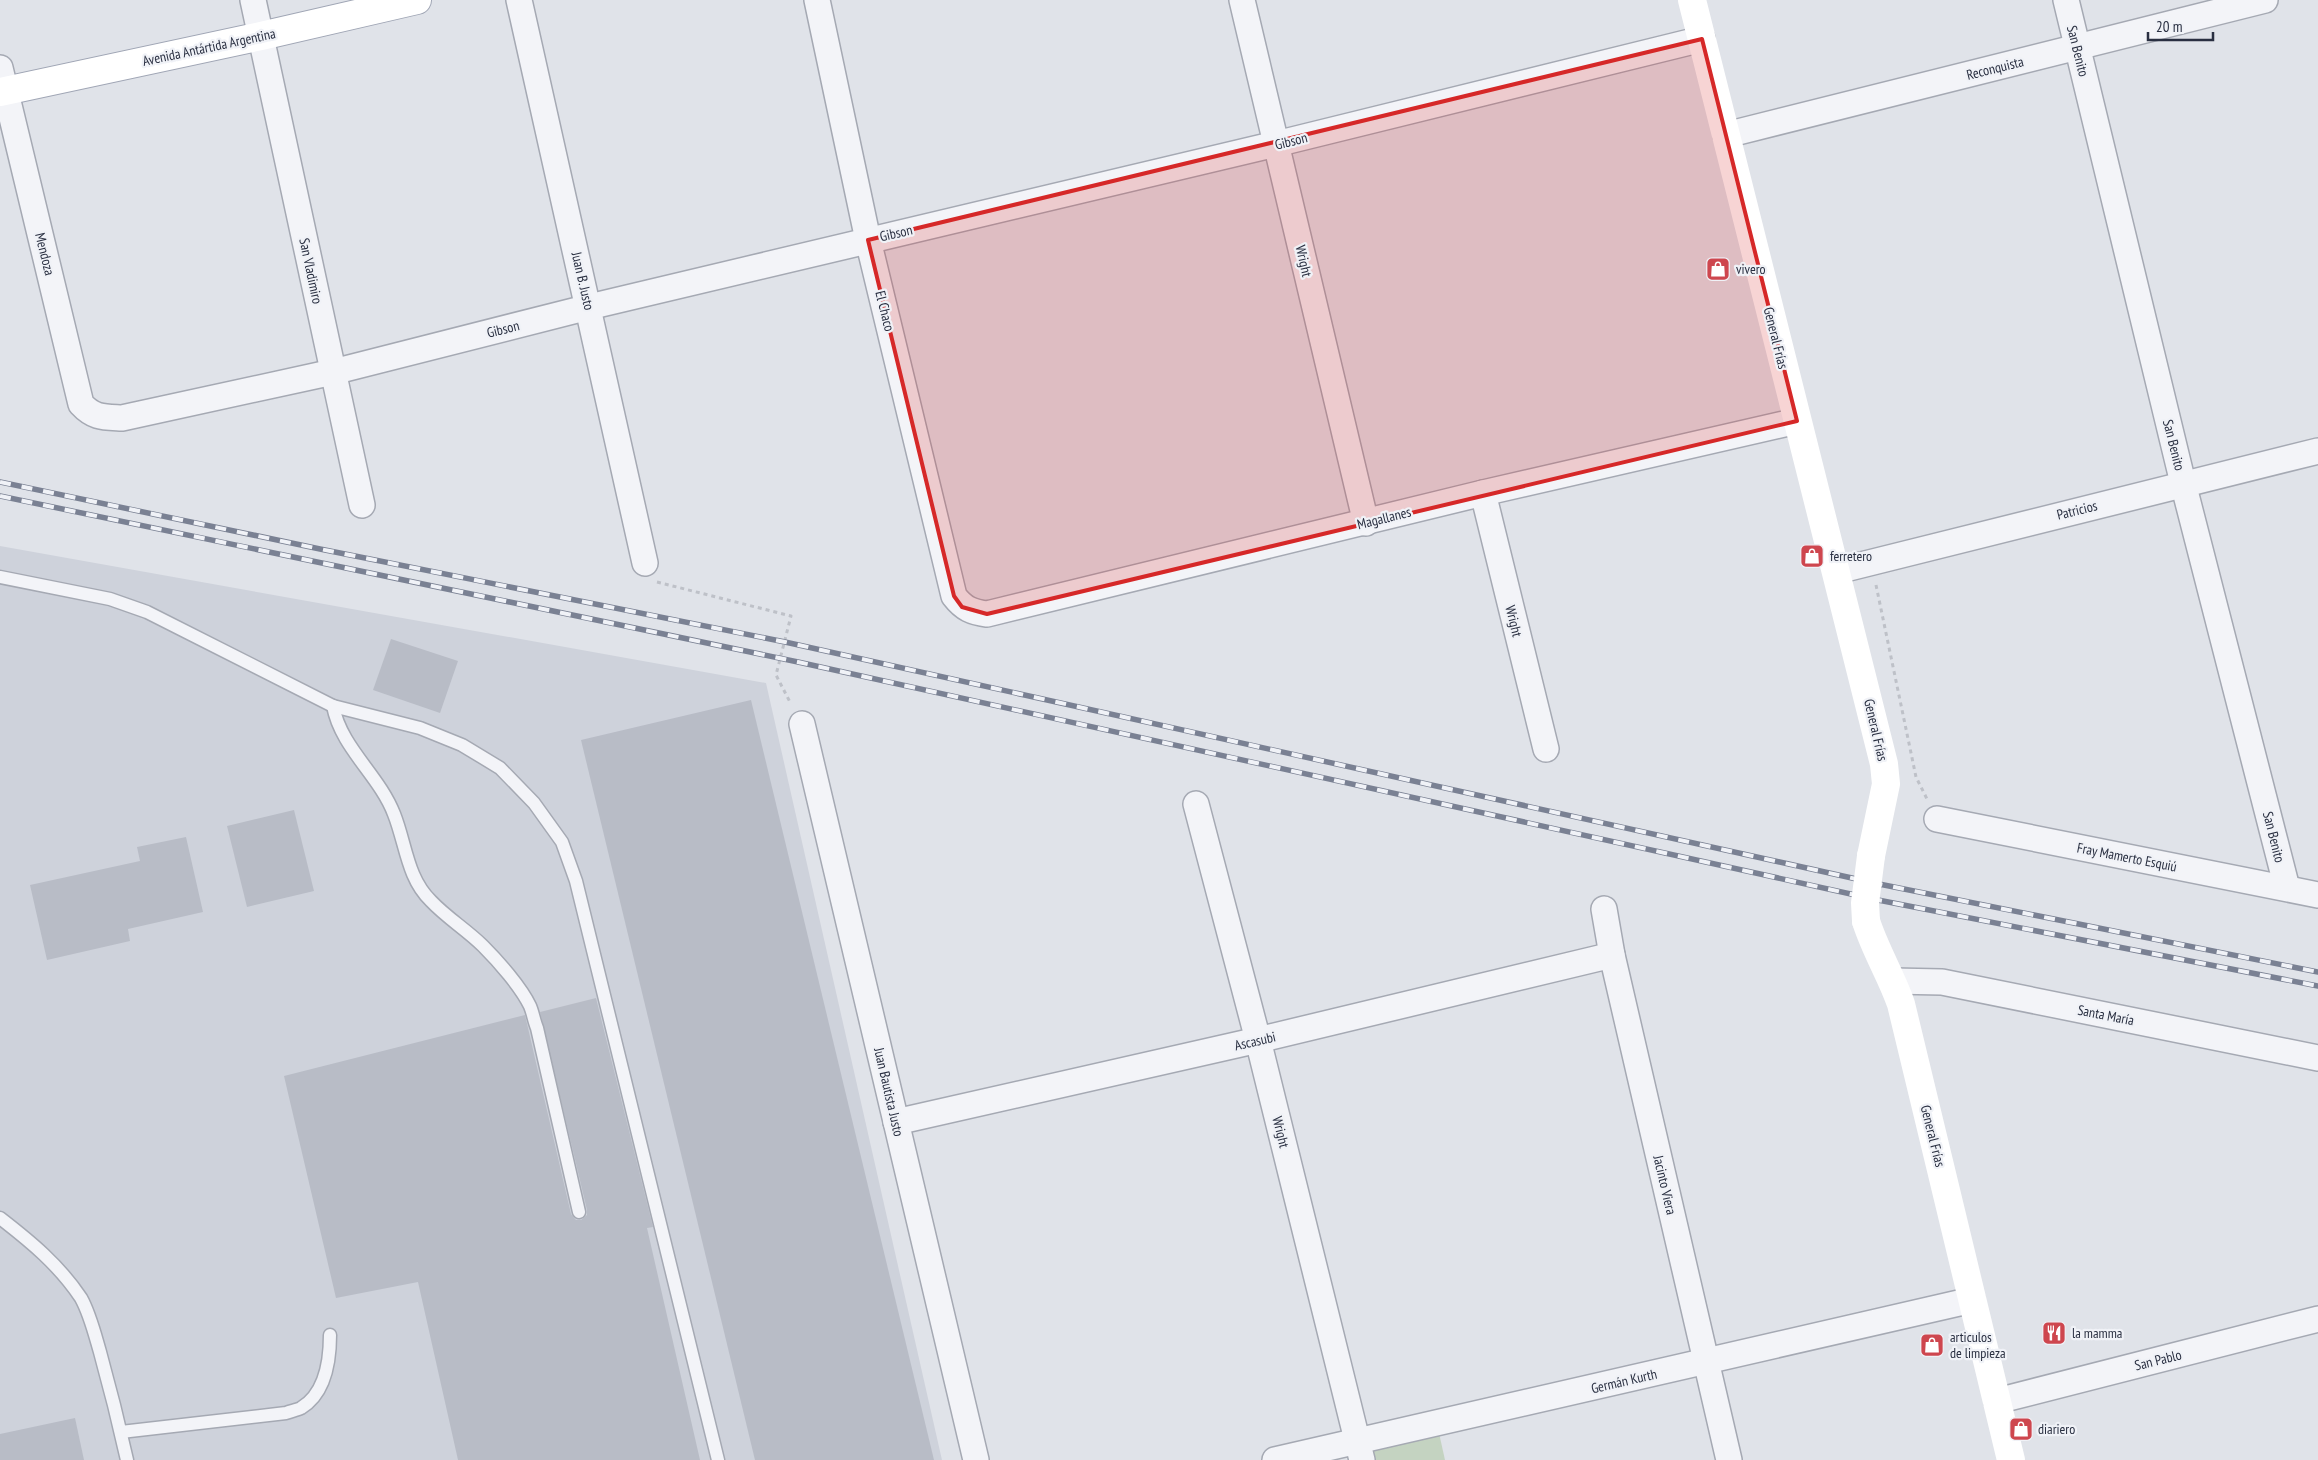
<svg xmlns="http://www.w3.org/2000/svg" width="2318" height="1460" font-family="'PT Sans Narrow',sans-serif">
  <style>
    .built { fill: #ced2db }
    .green { fill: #c4d3c1 }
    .building { fill: #b8bcc6 }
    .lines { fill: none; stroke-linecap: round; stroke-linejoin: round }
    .lane-casing { stroke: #a5a9b3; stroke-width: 15 }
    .street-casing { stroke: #a5a9b3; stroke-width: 28 }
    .primary-casing { stroke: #a0a6b5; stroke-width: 30 }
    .path { stroke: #bec1c8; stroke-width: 3; stroke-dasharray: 4 4; stroke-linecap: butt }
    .lane { stroke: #f3f4f8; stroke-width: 12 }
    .street { stroke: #f3f4f8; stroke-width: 25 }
    .secondary { stroke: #fff; stroke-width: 28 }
    .primary { stroke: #fff; stroke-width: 28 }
    .rail-casing { stroke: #7a8193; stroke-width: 5.5 }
    .rail { stroke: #f0f2f7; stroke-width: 4; stroke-dasharray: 11; stroke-linecap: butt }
    .secondary-bridge { stroke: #fff; stroke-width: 28 }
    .marked { fill: #d62828; fill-opacity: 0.2; stroke: #d62828; stroke-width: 4; stroke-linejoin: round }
    .labels { text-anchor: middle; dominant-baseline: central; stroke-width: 4.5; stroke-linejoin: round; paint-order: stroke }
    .street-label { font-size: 14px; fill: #292f41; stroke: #f0f2f7 }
    .poi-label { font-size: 14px; fill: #292f41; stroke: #f0f2f7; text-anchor: start }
  </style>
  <rect width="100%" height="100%" fill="#e0e3e9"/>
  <polygon class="built" points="0,546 766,683 942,1460 0,1460"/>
  <polygon class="green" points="1439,1433 1445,1460 1368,1460 1366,1449"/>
  <g class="building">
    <polygon points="391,639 458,661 440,713 373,690"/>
    <polygon points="751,700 934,1460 755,1460 581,740"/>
    <polygon points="294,810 314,891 247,907 227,826"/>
    <polygon points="186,837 203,912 128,929 130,941 47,960 30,885 140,861 137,847"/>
    <polygon points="596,998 653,1227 647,1228 700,1460 458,1460 418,1282 336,1298 284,1076 525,1015 571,1214 576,1220 581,1220 587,1215 587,1210 540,1012"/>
    <polygon points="75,1418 84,1460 0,1460 0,1434"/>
  </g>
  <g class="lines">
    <g class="lane-casing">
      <g id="lane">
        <polyline points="0,577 110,599 147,612 333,706 420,728 462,745 500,768 534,803 562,842 576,881 718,1460"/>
        <path d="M333,706c8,42 46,69 61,108 12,30 13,64 37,87 16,17 36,29 52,45 15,15 38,41 47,60 3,7 4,15 7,22l42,184"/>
        <path d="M0,1218c31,24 59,47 81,80 9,16 14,37 19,54 10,36 19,72 27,108"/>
        <path d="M121,1432l165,-19c5,-2 11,-3 15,-5 25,-15 29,-47 29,-73"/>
      </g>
    </g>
    <g class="street-casing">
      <g id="street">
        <polyline points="253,0 362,505"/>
        <polyline points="519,0 645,563"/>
        <path d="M817,0l51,240 86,356c10,13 18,16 33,18l496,-121 314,-72"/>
        <polyline points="1242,0 1366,523"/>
        <polyline points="2066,0 2183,483 2287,888"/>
        <path d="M0,68l81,336c13,14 22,13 41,14l211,-46 256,-65 687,-163 426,-105"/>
        <polyline points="1726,135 2265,0"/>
        <polyline points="1483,493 1546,749"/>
        <polyline points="1837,571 2318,451"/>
        <polyline points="802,724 976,1460"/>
        <polyline points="1196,804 1258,1040 1362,1460"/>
        <polyline points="1937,819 2318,895"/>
        <polyline points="1604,909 1612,955 1729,1460"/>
        <polyline points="1893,981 1942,982 2318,1058"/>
        <polyline points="896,1122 1258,1040 1612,955"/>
        <polyline points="1997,1401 2318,1319"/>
        <polyline points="1275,1460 1972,1300"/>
      </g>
    </g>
    <g class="primary-casing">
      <polyline id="primary" points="0,92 261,36 417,0"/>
    </g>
    <g class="path">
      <polyline points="657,582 791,616 776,675 791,704"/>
      <polyline points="1876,585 1916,777 1927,799"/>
    </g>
    <use href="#lane" class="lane"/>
    <use href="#street" class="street"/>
    <g class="secondary">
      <polyline points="1692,0 1884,764 1886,784 1871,856"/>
      <path d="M1866,921c9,29 25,54 35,83l110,456"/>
    </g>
    <use href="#primary" class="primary"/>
    <g class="rail-casing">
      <g id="rail">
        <polyline points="0,482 320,549 785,642 1879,884 2318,972"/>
        <polyline points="0,496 798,662 1878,900 2318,986"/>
      </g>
    </g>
    <use href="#rail" class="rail"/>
    <polyline class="secondary-bridge" points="1866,921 1865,903 1871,856"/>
  </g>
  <path class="marked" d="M1702,39l95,382 -810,193 -25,-7 -8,-11 -86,-356z"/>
  <defs>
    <g id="shop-square" transform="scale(1.25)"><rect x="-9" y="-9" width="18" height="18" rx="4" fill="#ce464e" stroke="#f0f2f7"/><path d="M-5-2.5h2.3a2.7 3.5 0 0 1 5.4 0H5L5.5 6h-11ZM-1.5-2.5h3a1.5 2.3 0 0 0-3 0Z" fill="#fff"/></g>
    <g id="restaurant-square" transform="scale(1.25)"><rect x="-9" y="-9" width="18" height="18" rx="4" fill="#ce464e" stroke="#f0f2f7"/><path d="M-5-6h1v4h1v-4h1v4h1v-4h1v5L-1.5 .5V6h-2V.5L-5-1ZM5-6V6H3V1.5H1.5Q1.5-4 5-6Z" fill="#fff"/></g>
  </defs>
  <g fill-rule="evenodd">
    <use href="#shop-square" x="1718" y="269"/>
    <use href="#shop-square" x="1812" y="556"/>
    <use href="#restaurant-square" x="2054" y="1333"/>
    <use href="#shop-square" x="1932" y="1345"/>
    <use href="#shop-square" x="2021" y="1429"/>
  </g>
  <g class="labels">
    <g class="street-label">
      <text transform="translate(209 47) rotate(-12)">Avenida Antártida Argentina</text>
      <text transform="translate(2078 51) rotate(76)">San Benito</text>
      <text transform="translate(1995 68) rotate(-14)">Reconquista</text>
      <text transform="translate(1291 141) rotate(-14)">Gibson</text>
      <text transform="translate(896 233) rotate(-13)">Gibson</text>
      <text transform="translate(45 254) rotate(76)">Mendoza</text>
      <text transform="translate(1304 261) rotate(77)">Wright</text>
      <text transform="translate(311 271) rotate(78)">San Vladimiro</text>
      <text transform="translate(583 281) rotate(77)">Juan B. Justo</text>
      <text transform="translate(885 311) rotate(76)">El Chaco</text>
      <text transform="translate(503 329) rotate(-14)">Gibson</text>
      <text transform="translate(1776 338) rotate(76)">General Frías</text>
      <text transform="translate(2174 445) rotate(76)">San Benito</text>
      <text transform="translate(2077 510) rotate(-14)">Patricios</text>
      <text transform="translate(1384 518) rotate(-14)">Magallanes</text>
      <text transform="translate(1514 621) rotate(76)">Wright</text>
      <text transform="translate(1876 730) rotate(77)">General Frías</text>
      <text transform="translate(2274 837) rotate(76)">San Benito</text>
      <text transform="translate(2127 857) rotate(11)">Fray Mamerto Esquiú</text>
      <text transform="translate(2106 1015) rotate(11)">Santa María</text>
      <text transform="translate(1255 1041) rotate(-13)">Ascasubi</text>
      <text transform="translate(889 1092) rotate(77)">Juan Bautista Justo</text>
      <text transform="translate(1281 1132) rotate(76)">Wright</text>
      <text transform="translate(1933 1136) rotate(76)">General Frías</text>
      <text transform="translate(1665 1185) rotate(77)">Jacinto Viera</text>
      <text transform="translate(2158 1360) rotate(-14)">San Pablo</text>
      <text transform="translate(1624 1381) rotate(-13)">Germán Kurth</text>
    </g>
    <g class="poi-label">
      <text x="1736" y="269">vivero</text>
      <text x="1830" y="556">ferretero</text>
      <text x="2072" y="1333">la mamma</text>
      <text x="1950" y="1337">articulos<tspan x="1950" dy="16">de limpieza</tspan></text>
      <text x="2038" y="1429">diariero</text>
    </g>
  </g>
  <path d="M2148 32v8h65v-8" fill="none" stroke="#292f41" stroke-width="2.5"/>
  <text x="2156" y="32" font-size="15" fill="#292f41" stroke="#f0f2f7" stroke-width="4" paint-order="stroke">20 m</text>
</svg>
